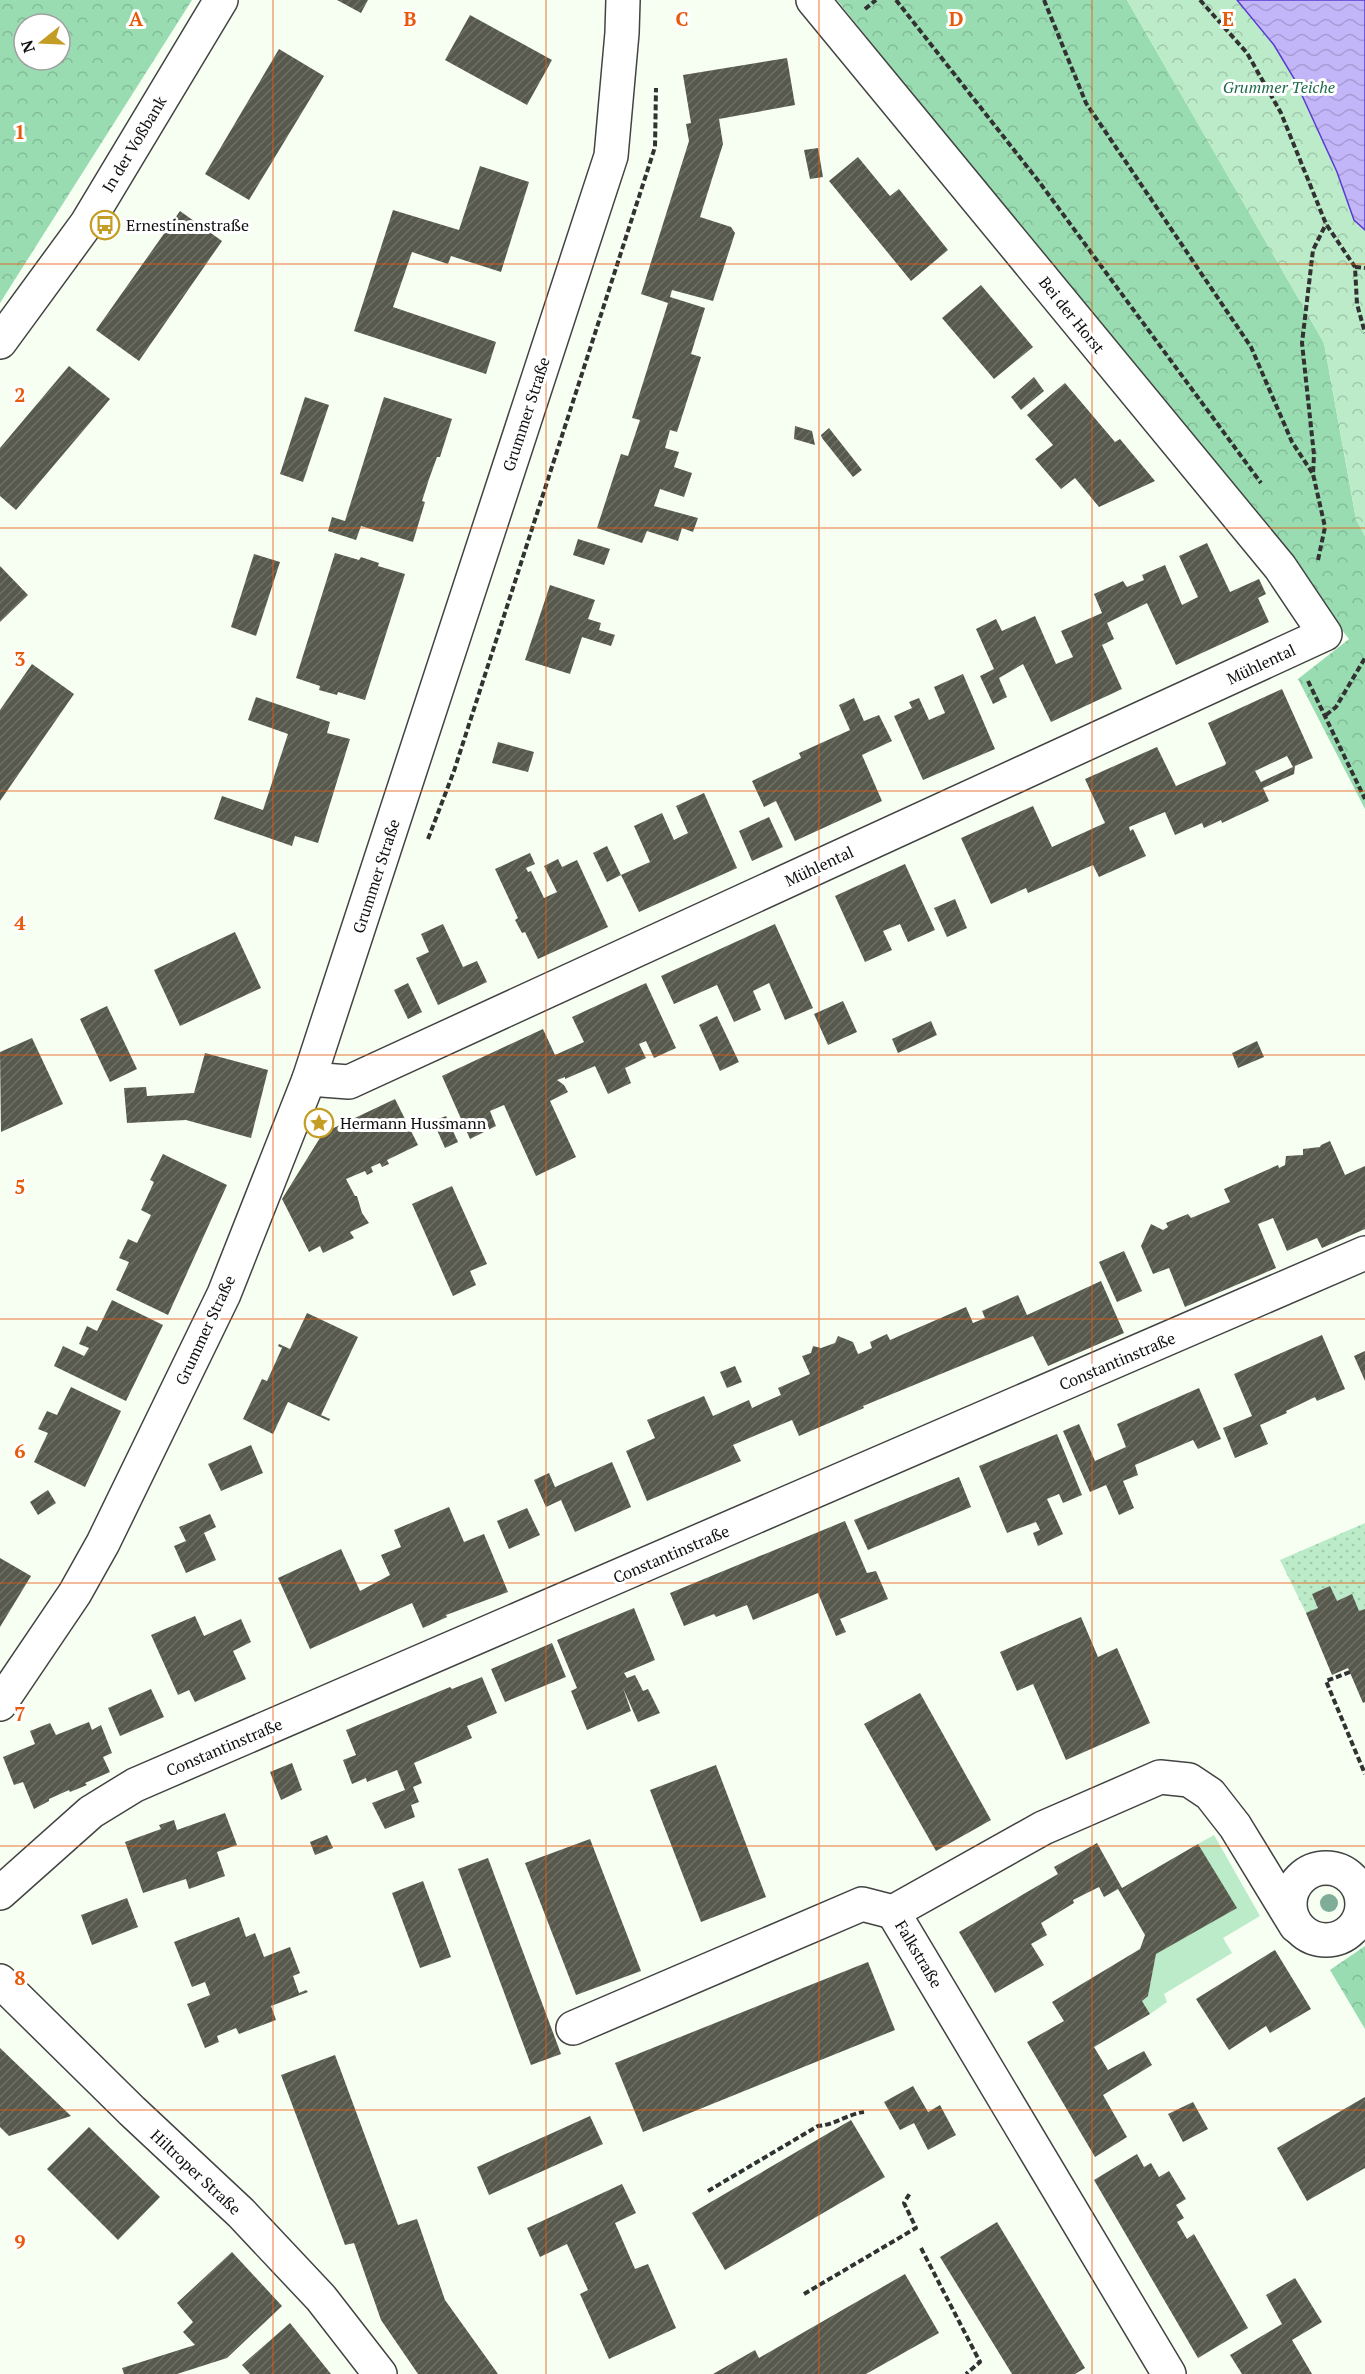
<svg xmlns="http://www.w3.org/2000/svg" width="1365" height="2374" font-family="'PT Serif',serif">
  <style>
    .grass { fill: url(#grass-dots) }
    .forest { fill: url(#forest-crowns); fill-rule: evenodd }
    .park { fill: url(#park-crowns) }
    .garden { fill: #bbebc8 }
    .water { fill: url(#water-waves); stroke: #5a3bd0; stroke-width: 1.5 }
    .building { fill: url(#building-hatch); fill-rule: evenodd }
    .lines { fill: none; stroke-linecap: round; stroke-linejoin: round }
    .minor-casing { stroke: #434343; stroke-width: 36 }
    .path { stroke: #323232; stroke-width: 4; stroke-dasharray: 6 3; stroke-linecap: butt }
    .minor { stroke: #fff; stroke-width: 33 }
    .tree { fill: #80ad97 }
    .grid { fill: none; stroke: #e8590c; stroke-width: 1.5; stroke-opacity: 0.55 }
    .labels { text-anchor: middle; dominant-baseline: central; stroke-width: 6; stroke-linejoin: round; paint-order: stroke }
    .park-label { font-size: 16px; font-style: italic; fill: #1e6a4b; stroke: #fff }
    .street-label { font-size: 16px; fill: #101010; stroke: #fff }
    .poi-label { font-size: 16px; fill: #101010; stroke: #fff; text-anchor: start }
    .grid-label { font-size: 20px; text-anchor: middle; font-weight: bold; fill: #e8590c; stroke: #fff; stroke-width: 6; stroke-linejoin: round; paint-order: stroke }
  </style>
  <defs>
    <pattern id="grass-dots" width="8" height="8" patternUnits="userSpaceOnUse" patternTransform="scale(1.5)"><rect width="8" height="8" fill="#bbebc8"/><path d="M2 2h.1M6 6h.1" fill="none" stroke="#a0c8ab" stroke-width="1.8" stroke-linecap="round"/></pattern>
    <pattern id="forest-crowns" width="20" height="18" patternUnits="userSpaceOnUse" patternTransform="scale(1.5)"><rect width="20" height="18" fill="#99dcb1"/><path d="M2 6a3 3 0 1 1 6 0M12 15a3 3 0 1 1 6 0" fill="none" stroke="#83bc97"/></pattern>
    <pattern id="park-crowns" width="20" height="18" patternUnits="userSpaceOnUse" patternTransform="scale(1.5)"><rect width="20" height="18" fill="#bbebc8"/><path d="M2 6a3 3 0 1 1 6 0M12 15a3 3 0 1 1 6 0" fill="none" stroke="#a0c8ab"/></pattern>
    <pattern id="water-waves" width="16" height="10" patternUnits="userSpaceOnUse" patternTransform="scale(1.5)"><rect width="16" height="10" fill="#c2b6f8"/><path d="M0 5q4-4 8 0t8 0" fill="none" stroke="#a69bd4"/></pattern>
    <pattern id="building-hatch" width="6" height="6" patternUnits="userSpaceOnUse" patternTransform="scale(1.5)"><rect width="6" height="6" fill="#56594c"/><path d="M-1 1l2-2M0 6l6-6M5 7l2-2" fill="none" stroke="#6e7067"/></pattern>
  </defs>
  <rect width="100%" height="100%" fill="#f7fff3"/>
  <polygon class="grass" points="1365,1523 1365,1609 1359,1611 1306,1613 1280,1560"/>
  <g class="forest">
    <path d="M0,0h192l-192,303zM24,24h36v36h-36z"/>
    <polygon points="837,0 1127,0 1324,343 1356,519 1365,536 1365,809 1298,679 1349,639"/>
    <polygon points="1365,1946 1365,2029 1330,1970"/>
  </g>
  <polygon class="park" points="1127,0 1365,0 1365,536 1356,519 1324,343"/>
  <polygon class="garden" points="1214,1835 1260,1916 1223,1938 1232,1953 1164,1994 1167,2002 1150,2014 1142,2001 1148,1996 1156,1954 1236,1908 1198,1844"/>
  <polygon class="water" points="1237,0 1365,0 1365,230 1354,220 1337,172 1295,80 1274,45"/>
  <g class="building">
    <polygon points="337,0 368,0 361,13"/>
    <polygon points="470,15 552,60 527,105 445,60"/>
    <polygon points="279,49 324,76 249,200 205,174"/>
    <polygon points="787,58 795,105 719,119 723,144 700,217 731,227 735,233 713,301 672,290 670,297 705,308 691,354 701,357 677,432 670,430 665,448 679,452 674,467 692,473 684,497 660,489 654,506 698,518 693,532 682,528 678,541 647,531 642,543 597,528 621,454 628,456 640,420 632,418 668,303 641,294 689,141 686,124 691,123 683,75"/>
    <polygon points="818,148 823,177 810,179 804,150"/>
    <polygon points="858,157 890,196 899,189 948,250 911,281 829,181"/>
    <polygon points="480,166 529,182 501,272 451,256 448,264 412,252 393,307 496,342 486,374 354,331 393,210 459,230"/>
    <polygon points="180,211 222,241 139,361 96,330"/>
    <polygon points="981,285 1033,347 994,379 942,318"/>
    <polygon points="69,366 110,399 16,510 0,496 0,448"/>
    <polygon points="1034,377 1044,391 1021,410 1011,397"/>
    <polygon points="1065,383 1115,442 1120,439 1155,481 1099,507 1075,478 1061,489 1035,459 1053,445 1027,415"/>
    <polygon points="305,397 329,405 303,482 280,474"/>
    <polygon points="384,397 452,419 440,457 437,457 429,479 422,501 425,502 413,542 361,526 356,540 328,531 332,517 345,521"/>
    <polygon points="795,426 812,431 815,445 794,439"/>
    <polygon points="829,428 862,470 853,477 822,438 821,435"/>
    <polygon points="578,539 610,549 604,565 573,555"/>
    <polygon points="1207,543 1230,592 1259,579 1266,594 1258,598 1269,622 1176,665 1147,603 1107,623 1114,639 1102,645 1122,689 1051,722 1023,664 999,678 1007,697 993,704 980,676 994,669 976,629 996,619 1002,631 1035,616 1056,664 1073,657 1061,631 1102,613 1094,594 1123,581 1127,587 1144,580 1142,575 1165,565 1182,605 1198,597 1179,556"/>
    <polygon points="335,553 359,560 361,557 379,563 378,566 405,574 365,700 338,692 337,695 319,690 320,686 296,678"/>
    <polygon points="254,554 280,562 256,636 231,627"/>
    <polygon points="0,566 28,595 0,622"/>
    <polygon points="550,585 595,600 588,619 601,623 599,630 615,635 611,646 582,637 570,674 525,660"/>
    <polygon points="32,664 74,694 0,801 0,710"/>
    <polygon points="963,674 995,749 923,780 894,716 912,708 909,702 919,698 929,720 945,713 934,687"/>
    <path d="M1282,689l31,69 -18,8 -1,8 -31,14 6,13 -47,22 -1,-3 -17,8 -2,-5 -27,12 -10,-23 -36,15 1,4 3,-2 13,27 -47,21 -6,-12 -65,28 -2,-5 -35,16 -30,-66 72,-32 19,41 53,-24 -20,-44 72,-32 19,39 49,-21 1,-2 -18,-40zM1287,756l6,11 -32,15 -6,-11z"/>
    <polygon points="256,697 330,722 327,733 350,739 318,843 295,836 292,846 214,819 222,796 263,810 288,734 248,720"/>
    <polygon points="854,698 864,721 879,715 892,741 862,755 882,801 795,841 776,801 764,807 752,781 801,758 799,753 850,730 839,705"/>
    <polygon points="498,742 534,752 528,772 492,763"/>
    <polygon points="704,793 737,868 639,912 621,875 650,862 634,826 662,813 674,840 688,833 676,806"/>
    <polygon points="769,817 783,847 752,861 739,831"/>
    <polygon points="607,846 621,875 607,882 593,853"/>
    <polygon points="530,853 535,864 526,868 528,872 531,871 544,898 557,892 544,866 558,859 562,867 577,860 608,927 538,959 525,932 522,933 515,920 518,918 495,869"/>
    <polygon points="905,864 935,930 908,942 900,924 883,931 892,950 865,962 835,896"/>
    <polygon points="955,899 967,928 947,937 934,908"/>
    <polygon points="443,924 463,967 477,961 487,982 438,1005 416,958 429,952 421,934"/>
    <polygon points="775,924 813,1008 785,1020 769,983 753,991 761,1010 734,1022 717,985 674,1004 661,976"/>
    <polygon points="235,932 261,988 180,1026 154,970"/>
    <polygon points="408,983 422,1012 408,1019 394,990"/>
    <polygon points="646,983 676,1048 654,1058 646,1041 639,1044 646,1058 625,1068 631,1083 608,1094 595,1066 565,1079 565,1077 557,1080 564,1085 568,1092 550,1101 576,1157 536,1176 504,1105 490,1111 496,1126 470,1139 442,1076 543,1029 555,1055 584,1042 572,1017"/>
    <polygon points="843,1001 857,1032 828,1045 814,1014"/>
    <polygon points="107,1006 137,1069 110,1082 80,1019"/>
    <polygon points="717,1016 739,1062 720,1071 699,1025"/>
    <polygon points="931,1021 937,1035 898,1053 892,1039"/>
    <polygon points="32,1038 63,1104 1,1132 0,1052"/>
    <polygon points="1257,1041 1264,1057 1238,1068 1232,1053"/>
    <polygon points="205,1053 268,1070 251,1138 186,1120 127,1123 124,1088 146,1087 147,1096 194,1093"/>
    <polygon points="395,1099 418,1145 387,1160 389,1164 382,1167 380,1163 371,1167 373,1172 367,1175 365,1171 346,1179 355,1196 357,1196 362,1213 369,1223 350,1232 354,1238 323,1253 320,1246 309,1252 282,1199 323,1133"/>
    <polygon points="446,1116 458,1142 445,1148 433,1121"/>
    <polygon points="1330,1141 1345,1175 1365,1166 1365,1229 1322,1248 1317,1238 1287,1251 1273,1218 1258,1224 1276,1268 1185,1307 1169,1268 1153,1274 1141,1246 1151,1224 1163,1230 1168,1227 1166,1223 1188,1214 1191,1218 1230,1202 1224,1189 1278,1165 1279,1168 1285,1165 1286,1156 1303,1155 1303,1149 1320,1147 1321,1145"/>
    <polygon points="163,1154 227,1185 168,1315 116,1290 129,1262 119,1258 128,1239 137,1243 151,1215 141,1210 154,1182 150,1180"/>
    <polygon points="452,1186 487,1264 470,1271 476,1285 453,1296 412,1204"/>
    <polygon points="1124,1251 1142,1291 1117,1302 1099,1262"/>
    <polygon points="1101,1281 1124,1333 1048,1366 1033,1336 863,1406 864,1408 799,1436 792,1420 733,1445 741,1461 647,1501 626,1451 655,1438 647,1420 704,1396 713,1416 749,1400 752,1408 767,1401 781,1395 778,1388 810,1374 802,1356 811,1353 813,1346 821,1348 835,1343 838,1336 853,1342 858,1354 872,1348 870,1342 887,1334 890,1340 966,1307 973,1323 985,1318 982,1311 1018,1295 1027,1315"/>
    <polygon points="112,1300 163,1325 126,1401 54,1366 63,1346 84,1356 89,1348 79,1344 87,1326 97,1331"/>
    <polygon points="307,1313 358,1337 321,1415 330,1419 329,1421 288,1402 273,1434 243,1419 262,1379 267,1381 282,1348 278,1346 279,1344 290,1349"/>
    <polygon points="1322,1335 1345,1389 1317,1401 1315,1397 1286,1411 1287,1413 1260,1425 1268,1444 1235,1458 1223,1428 1252,1416 1234,1374"/>
    <polygon points="1365,1351 1365,1381 1354,1356"/>
    <polygon points="735,1366 742,1382 727,1388 720,1372"/>
    <polygon points="71,1387 121,1411 85,1487 34,1462 48,1433 38,1429 47,1411 57,1415"/>
    <polygon points="1199,1388 1221,1439 1198,1449 1193,1440 1135,1465 1138,1475 1123,1481 1134,1508 1119,1515 1106,1485 1090,1492 1063,1431 1079,1424 1095,1461 1126,1447 1117,1424"/>
    <polygon points="1057,1434 1082,1495 1063,1503 1059,1494 1047,1499 1063,1534 1038,1546 1033,1533 1040,1530 1036,1522 1007,1533 979,1466"/>
    <polygon points="251,1445 263,1473 221,1491 208,1464"/>
    <polygon points="612,1462 631,1507 575,1532 561,1500 546,1507 534,1480 549,1473 555,1487"/>
    <polygon points="959,1477 971,1507 868,1550 854,1520"/>
    <polygon points="48,1490 56,1503 38,1515 30,1502"/>
    <polygon points="449,1507 464,1542 484,1534 508,1592 446,1615 447,1617 423,1628 412,1603 310,1649 278,1578 341,1549 360,1591 390,1575 381,1555 401,1547 394,1530"/>
    <polygon points="527,1508 540,1535 509,1549 497,1521"/>
    <polygon points="210,1514 216,1527 204,1533 216,1560 186,1573 174,1546 186,1541 179,1527"/>
    <polygon points="845,1521 867,1573 876,1571 888,1599 840,1619 846,1632 836,1636 818,1593 753,1620 747,1605 716,1617 714,1614 684,1626 670,1593"/>
    <polygon points="0,1558 31,1576 0,1627"/>
    <polygon points="1330,1586 1337,1601 1352,1594 1359,1611 1365,1609 1365,1702 1363,1703 1348,1668 1332,1675 1306,1613 1318,1608 1312,1594"/>
    <polygon points="634,1608 655,1660 624,1673 627,1678 635,1675 643,1691 648,1689 660,1713 638,1722 623,1688 631,1711 587,1730 571,1691 577,1688 557,1640"/>
    <polygon points="195,1616 204,1636 241,1619 251,1642 233,1651 246,1679 195,1702 189,1690 178,1695 151,1635"/>
    <polygon points="1081,1617 1098,1657 1117,1648 1150,1723 1066,1760 1033,1684 1017,1691 1000,1652"/>
    <polygon points="552,1643 566,1677 505,1702 491,1669"/>
    <polygon points="482,1677 497,1713 467,1726 472,1738 414,1763 422,1783 413,1787 419,1802 411,1805 415,1817 385,1829 372,1803 405,1790 397,1770 367,1782 366,1778 352,1784 343,1760 356,1755 346,1730 450,1687 452,1689"/>
    <polygon points="151,1689 164,1717 120,1736 108,1708"/>
    <polygon points="920,1693 991,1820 936,1851 864,1724"/>
    <polygon points="89,1722 92,1730 101,1725 112,1753 103,1757 110,1772 85,1783 87,1785 70,1792 69,1790 49,1799 49,1801 34,1809 23,1782 14,1785 3,1757 35,1744 30,1731 50,1723 56,1735"/>
    <polygon points="292,1763 302,1790 281,1800 270,1772"/>
    <polygon points="716,1765 766,1897 701,1922 650,1790"/>
    <polygon points="225,1813 237,1845 217,1852 225,1876 189,1889 186,1879 143,1893 125,1842 161,1829 159,1825 174,1820 177,1830"/>
    <polygon points="327,1835 333,1848 315,1855 310,1842"/>
    <polygon points="590,1839 641,1971 576,1995 525,1863"/>
    <polygon points="1097,1843 1122,1888 1198,1844 1237,1908 1156,1954 1148,1996 1142,2001 1150,2014 1094,2047 1108,2070 1144,2051 1152,2065 1103,2095 1127,2137 1095,2157 1027,2042 1064,2021 1052,2002 1140,1949 1145,1935 1118,1889 1104,1897 1099,1887 1073,1900 1074,1903 1041,1923 1047,1935 1031,1944 1044,1965 995,1993 959,1932 1058,1874 1054,1867"/>
    <polygon points="488,1858 561,2054 531,2065 458,1869"/>
    <polygon points="423,1881 451,1957 420,1968 392,1893"/>
    <polygon points="127,1898 138,1927 92,1945 81,1915"/>
    <polygon points="239,1917 246,1937 255,1933 264,1957 290,1947 300,1973 293,1976 299,1993 306,1990 308,1992 271,2006 276,2020 239,2034 236,2028 217,2036 219,2042 205,2048 187,2004 210,1995 205,1982 192,1987 174,1942"/>
    <polygon points="1275,1950 1311,2009 1270,2033 1266,2026 1229,2050 1196,1999"/>
    <polygon points="868,1962 895,2030 643,2132 615,2063"/>
    <polygon points="0,2048 71,2116 9,2136 0,2127"/>
    <polygon points="335,2055 398,2225 417,2219 445,2300 498,2374 418,2374 381,2320 354,2243 345,2245 281,2075"/>
    <polygon points="913,2086 928,2112 940,2105 956,2135 928,2150 914,2123 900,2130 884,2102"/>
    <polygon points="1365,2097 1365,2168 1307,2201 1277,2148"/>
    <polygon points="1193,2102 1208,2129 1183,2142 1168,2114"/>
    <polygon points="590,2116 603,2144 489,2195 477,2167"/>
    <polygon points="851,2120 885,2177 725,2270 692,2213"/>
    <polygon points="89,2127 160,2197 118,2240 47,2169"/>
    <polygon points="1137,2154 1144,2167 1151,2163 1159,2177 1169,2171 1186,2199 1176,2205 1184,2218 1177,2222 1187,2239 1194,2234 1248,2328 1198,2358 1094,2180"/>
    <polygon points="622,2184 636,2213 615,2223 635,2269 648,2264 676,2328 609,2359 580,2294 588,2290 567,2244 540,2257 527,2228"/>
    <polygon points="997,2222 1085,2368 1075,2374 1012,2374 940,2257"/>
    <polygon points="232,2252 282,2306 227,2358 177,2374 124,2374 122,2368 195,2345 183,2332 193,2322 177,2303"/>
    <polygon points="905,2274 939,2333 866,2374 713,2374 755,2350 759,2358"/>
    <polygon points="1295,2278 1322,2322 1292,2340 1312,2374 1242,2374 1230,2355 1282,2324 1266,2295"/>
    <polygon points="290,2323 331,2374 250,2374 242,2365"/>
  </g>
  <g class="lines">
    <g class="minor-casing">
      <g id="minor">
        <polyline points="0,342 87,223 221,0"/>
        <polyline points="309,1079 349,1082 1325,634 1280,567 813,0"/>
        <polyline points="0,1704 75,1593 103,1543 224,1294 309,1079 611,156 622,33 623,0"/>
        <circle cx="1326" cy="1904" r="36"/>
        <polyline points="0,1893 91,1812 135,1785 1365,1253"/>
        <polyline points="893,1912 1169,2374"/>
        <polyline points="893,1912 1043,1828 1160,1777 1189,1780 1210,1794 1235,1826 1296,1926"/>
        <polyline points="0,1981 132,2111 241,2213 321,2298 380,2374"/>
        <polyline points="573,2028 862,1904 893,1912"/>
      </g>
    </g>
    <g class="path">
      <polyline points="896,0 1040,183 1261,483"/>
      <polyline points="1044,0 1086,103 1251,347 1292,442 1313,474"/>
      <polyline points="1200,0 1247,53 1281,113 1326,224 1355,267 1357,304 1365,333"/>
      <polyline points="865,9 876,0"/>
      <polyline points="1355,267 1365,268"/>
      <polyline points="1318,560 1325,527 1313,474 1314,455 1302,343 1313,250 1326,224"/>
      <polyline points="1308,681 1365,799"/>
      <polyline points="1326,715 1336,707 1365,658"/>
      <polyline points="428,839 454,771 655,147 656,88"/>
      <polyline points="1350,1672 1326,1681 1365,1774"/>
      <path d="M708,2191l110,-65c16,-1 30,-12 46,-14"/>
      <polyline points="921,2248 980,2362 966,2374"/>
      <polyline points="804,2294 916,2228 904,2203 910,2193"/>
    </g>
    <use href="#minor" class="minor"/>
  </g>
  <circle class="tree" cx="1329" cy="1903" r="9"/>
  <path class="grid" d="M273,0v2374M546,0v2374M819,0v2374M1092,0v2374M0,264h1365M0,528h1365M0,791h1365M0,1055h1365M0,1319h1365M0,1583h1365M0,1846h1365M0,2110h1365"/>
  <defs>
    <g id="bus-ring" transform="scale(1.5)"><circle r="9.5" fill="#fff" stroke="#c49d24" stroke-width="1.5"/><path d="M-5-6H5V4H4V6H2V4H-2V6H-4V4H-5ZM-3.5-4V0h7V-4ZM-3.5 1.2v1.5H-2V1.2ZM2 1.2v1.5H3.5V1.2Z" fill="#c49d24"/></g>
    <g id="sight-ring" transform="scale(1.5)"><circle r="9.5" fill="#fff" stroke="#c49d24" stroke-width="1.5"/><path d="M0-6L1.8-2.2L6-1.7L2.9 1.2L3.7 5.4L0 3.3L-3.7 5.4L-2.9 1.2L-6-1.7L-1.8-2.2Z" fill="#c49d24"/></g>
  </defs>
  <g fill-rule="evenodd">
    <use href="#bus-ring" x="105" y="225"/>
    <use href="#sight-ring" x="319" y="1123"/>
  </g>
  <g class="labels">
    <g class="park-label">
      <text x="1279" y="87">Grummer Teiche</text>
    </g>
    <g class="street-label">
      <text transform="translate(134 144) rotate(-59)">In der Voßbank</text>
      <text transform="translate(1072 315) rotate(51)">Bei der Horst</text>
      <text transform="translate(526 414) rotate(-72)">Grummer Straße</text>
      <text transform="translate(1261 664) rotate(-25)">Mühlental</text>
      <text transform="translate(819 866) rotate(-25)">Mühlental</text>
      <text transform="translate(376 876) rotate(-72)">Grummer Straße</text>
      <text transform="translate(205 1330) rotate(-65)">Grummer Straße</text>
      <text transform="translate(1117 1361) rotate(-23)">Constantinstraße</text>
      <text transform="translate(671 1554) rotate(-23)">Constantinstraße</text>
      <text transform="translate(224 1747) rotate(-23)">Constantinstraße</text>
      <text transform="translate(919 1954) rotate(59)">Falkstraße</text>
      <text transform="translate(196 2172) rotate(43)">Hiltroper Straße</text>
    </g>
    <g class="poi-label">
      <text x="126" y="225">Ernestinenstraße</text>
      <text x="340" y="1123">Hermann Hussmann</text>
    </g>
  </g>
  <g class="grid-label">
    <text x="136" y="26">A</text>
    <text x="410" y="26">B</text>
    <text x="682" y="26">C</text>
    <text x="956" y="26">D</text>
    <text x="1228" y="26">E</text>
    <text x="20" y="139">1</text>
    <text x="20" y="402">2</text>
    <text x="20" y="666">3</text>
    <text x="20" y="930">4</text>
    <text x="20" y="1194">5</text>
    <text x="20" y="1458">6</text>
    <text x="20" y="1721">7</text>
    <text x="20" y="1985">8</text>
    <text x="20" y="2249">9</text>
  </g>
  <g transform="translate(42 42) rotate(252)"><circle r="28" fill="#ffffff" stroke="#9f9f9f" stroke-width="1.5"/>
  <path d="M0-4.5L10 22L0 15L-10 22Z" fill="#c49d24"/>
  <text y="-9" font-size="16" font-weight="bold" text-anchor="middle" fill="#101010">N</text>
  </g>
</svg>
